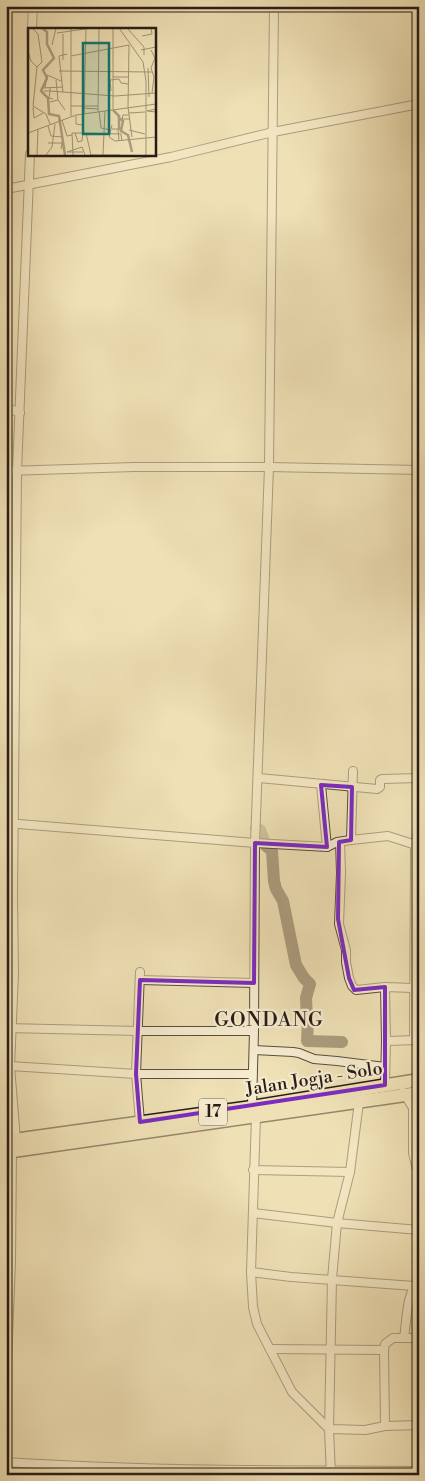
<svg xmlns="http://www.w3.org/2000/svg" width="425" height="1481" font-family="'Libre Bodoni',serif">
  <style>
    .lines { fill: none; stroke-linecap: round; stroke-linejoin: round }
    .river { stroke: #ab9d7f; stroke-width: 12 }
    .minor-casing { stroke: #5a4d3e; stroke-width: 10 }
    .trunk-casing { stroke: #281c17; stroke-width: 15 }
    .minor { stroke: #f5ebcf; stroke-width: 8 }
    .trunk { stroke: #efe0b5; stroke-width: 12 }
    .marked { fill: none; stroke: #7b2cbf; stroke-width: 4; stroke-linejoin: round }
    .labels { text-anchor: middle; dominant-baseline: central; stroke-width: 4.5; stroke-linejoin: round; paint-order: stroke }
    .shield { fill: #f5ebcf; stroke: #665a4e; stroke-width: 1 }
    .shield-label { font-size: 16px; font-weight: bold; fill: #281c17 }
    .street-label { font-size: 18px; fill: #281c17; stroke: #f5ebcf }
    .quarter-label { font-size: 20px; letter-spacing: 1px; fill: #281c17; stroke: #f5ebcf }
    .inset-river { fill: none; stroke: #ab9d7f; stroke-width: 2.5 }
    .inset-road { fill: none; stroke: #9f9276; stroke-width: 1 }
    .view { fill: #0f766e; fill-opacity: 0.15; stroke: #0f766e; stroke-width: 2.5 }
    .inset-edge { fill: none; stroke: #281c17; stroke-width: 2.5 }
  </style>
  <rect width="100%" height="100%" fill="#efe0b5"/>
  <filter id="stains"><feTurbulence type="fractalNoise" baseFrequency=".004" numOctaves="4"/><feColorMatrix values="0 0 0 0 .2 0 0 0 0 .09 0 0 0 0 .02 0 0 0 .5 -.17"/></filter>
  <radialGradient id="worn" r=".72"><stop offset=".6" stop-color="#630" stop-opacity="0"/><stop offset="1" stop-color="#630" stop-opacity=".3"/></radialGradient>
  <g class="lines">
    <polyline class="river" points="256,828 260,830 266,846 272,851 274,881 276,889 283,901 296,965 304,978 310,984 306,998 307,1018 308,1021 307,1041 342,1042"/>
    <g class="minor-casing">
      <g id="minor">
        <polyline points="32,29 33,6"/>
        <polyline points="6,189 171,157 273,132 419,104"/>
        <polyline points="6,407 20,413"/>
        <polyline points="6,471 134,467 269,467 419,470"/>
        <polyline points="259,778 377,789 380,787 380,780 382,779 419,778"/>
        <polyline points="321,785 327,847"/>
        <polyline points="6,823 255,843 327,847 337,842 351,840 388,836 419,846"/>
        <polyline points="351,840 353,771"/>
        <polyline points="340,842 341,873 339,924 346,950 346,962 349,978 352,986 356,990 385,987 413,988"/>
        <polyline points="140,980 254,983"/>
        <polyline points="385,987 386,1041"/>
        <polyline points="6,1028 139,1031 254,1031"/>
        <polyline points="414,1040 415,849 419,821"/>
        <polyline points="254,1050 293,1052 299,1053 314,1059 337,1061 385,1067"/>
        <polyline points="10,1066 136,1074 252,1074"/>
        <polyline points="385,1085 386,1041 417,1040"/>
        <polyline points="403,1092 413,1108 413,1153 416,1166 419,1172"/>
        <polyline points="252,1107 254,1031 255,843 269,467 274,6"/>
        <polyline points="256,1116 251,1272 253,1307 257,1324 292,1392 329,1429 365,1430 385,1426 419,1425"/>
        <polyline points="140,1122 136,1074 140,972"/>
        <polyline points="16,1140 10,1066 14,974 13,897 17,471 30,154"/>
        <polyline points="253,1170 350,1172"/>
        <polyline points="253,1213 337,1223 419,1230"/>
        <polyline points="251,1272 291,1277 414,1286"/>
        <path d="M404,1338c3,-19 2,-44 15,-58"/>
        <polyline points="270,1349 384,1350"/>
        <polyline points="6,1389 11,1261 12,1150"/>
        <polyline points="385,1426 384,1350 385,1344 393,1338 419,1338"/>
        <path d="M6,1462c137,9 275,8 413,9"/>
        <polyline points="331,1475 329,1429 332,1279 337,1223 350,1172 359,1102"/>
      </g>
    </g>
    <g class="trunk-casing">
      <g id="trunk">
        <polyline points="6,1142 21,1139 252,1107 419,1080"/>
        <polyline points="6,1152 419,1093"/>
      </g>
    </g>
    <use href="#minor" class="minor"/>
    <use href="#trunk" class="trunk"/>
  </g>
  <path d="M0 0H425V1481H0ZM321,785l31,2 -1,53 -12,2 -1,77 11,59 5,12 31,-3v98l-245,37 -4,-48 4,-94 114,3 1,-140 72,4z" fill="#efe0b5" fill-opacity=".55" fill-rule="evenodd"/>
  <path class="marked" d="M321,785l31,2 -1,53 -12,2 -1,77 11,59 5,12 31,-3v98l-245,37 -4,-48 4,-94 114,3 1,-140 72,4z"/>
  <g class="labels">
    <rect class="shield" x="199" y="1098.5" width="28" height="27" rx="4"/>
    <g class="shield-label">
      <text x="213" y="1112">17</text>
    </g>
    <g class="street-label">
      <text transform="translate(314 1079) rotate(-9)">Jalan Jogja - Solo</text>
    </g>
    <g class="quarter-label">
      <text x="269" y="1020">GONDANG</text>
    </g>
  </g>
  <g transform="translate(28 28)">
    <rect width="128" height="128" fill="#efe0b5"/>
    <path class="inset-river" d="M14,0l5,4v12l7,14 -11,12 4,8 -6,13 7,7 1,16 10,2 6,39M85,82l6,6v14M91,90l4,3 -2,10 7,4 4,17"/>
    <path class="inset-road" d="M4,0l6,6 4,28 -5,5 -4,39 13,8 4,10M43,0v88M91,0l24,34 3,19v74M99,0l17,19v8M29,5l28,-4M114,8l10,-2 -1,-6M24,17l4,-17M101,17l-1,62 4,30M113,22l15,-3M123,22l4,8 -4,10 3,9M0,23l3,10 6,6M43,28l58,-11M35,32v-26M120,40l1,29M31,43l93,1M85,49h16M28,52l2,20M14,60l21,-1M17,60l2,-13 14,6M22,60v3l65,5 41,-3M16,63h6l-1,7 4,1M83,63l-1,-11 9,-1 2,4 7,1M35,64l-4,-36 8,-2M124,65l2,-16M22,74l8,-2 7,10M43,78h27M5,79l1,11 9,-5M55,80l15,1M85,81v-81M128,81l-9,2 9,1M70,83l1,-83M71,83l2,17 9,2M56,85l2,-85M101,85l16,-1M101,87h-6l-1,4h8M48,88v8l7,1M34,92l5,16 5,-1M84,97l-3,12 6,4 41,-4M20,98l3,10 11,1M84,101h6l1,12M101,102l16,4M0,105l48,-18 80,-11M47,105l3,9 4,-1 1,-8 38,1 1,7M58,105l5,22M20,115h14l-1,6M55,124h-16l15,-5 3,8M9,127l1,-26M18,127l6,-8 3,-23M45,127l-1,-22h11v-19M63,127h29M75,127l2,-44"/>
    <path class="view" d="M55,15h26v91h-26z"/>
    <rect width="128" height="128" class="inset-edge"/>
  </g>
  <rect width="425" height="1481" fill="none" stroke="#efe0b5" stroke-width="25"/>
  <rect x="8" y="8" width="410" height="1466" fill="none" stroke="#281c17" stroke-width="2.5"/>
  <rect x="12" y="12" width="400" height="1456" fill="none" stroke="#281c17"/>
  <rect width="100%" height="100%" filter="url(#stains)"/>
  <rect width="100%" height="100%" fill="url(#worn)"/>
</svg>
